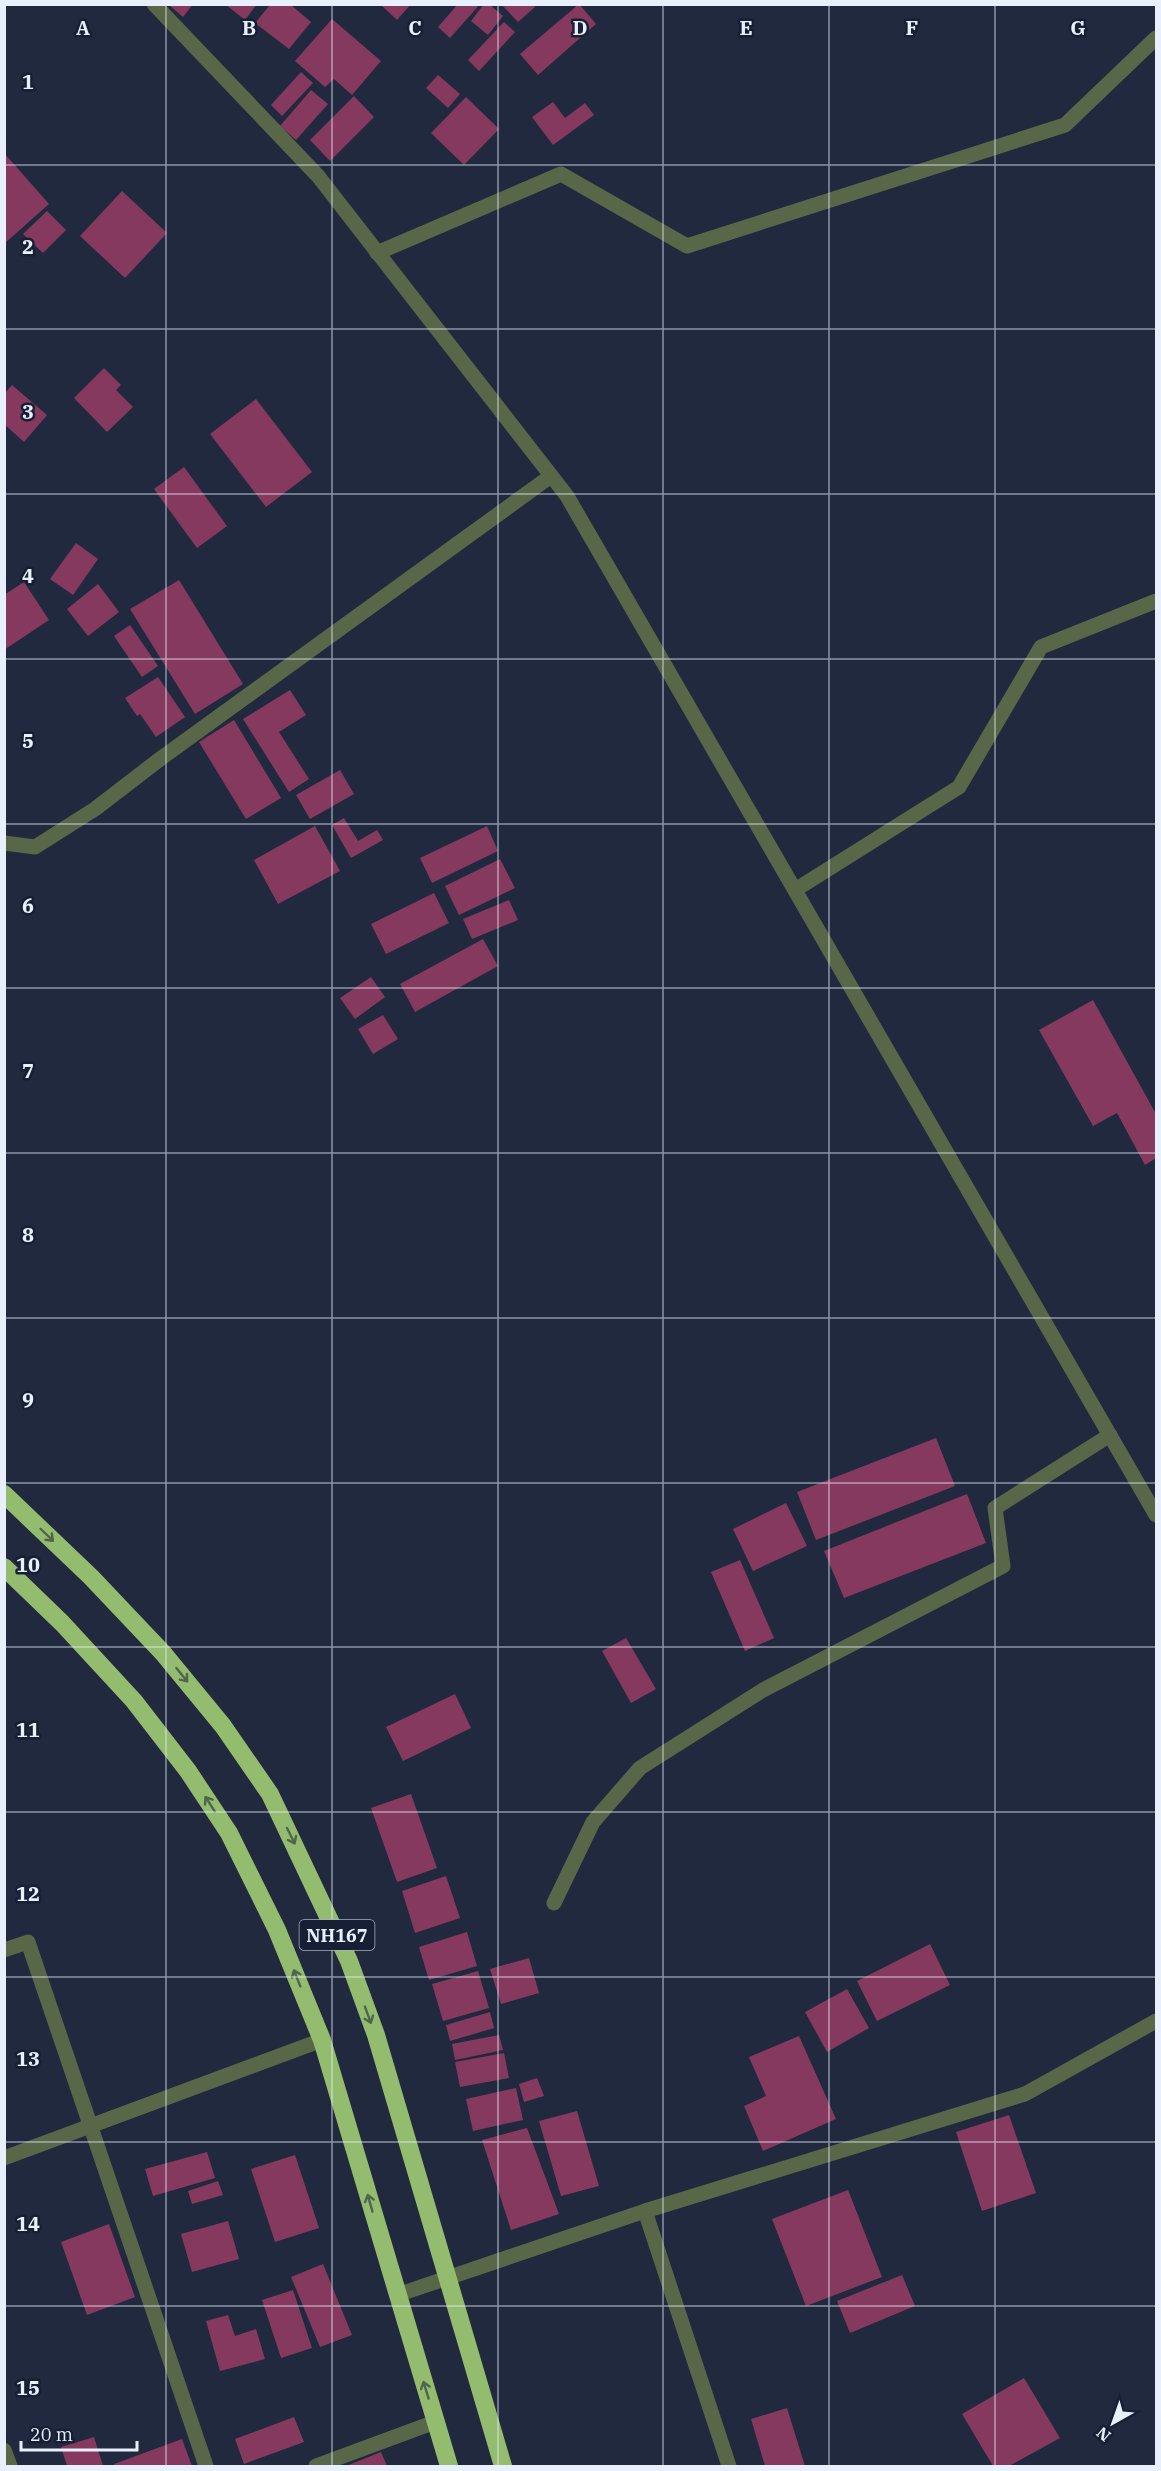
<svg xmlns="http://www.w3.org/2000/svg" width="1161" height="2471" font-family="'IBM Plex Serif',serif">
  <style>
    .building { fill: #86395e }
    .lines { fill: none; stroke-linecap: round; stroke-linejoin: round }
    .lane { stroke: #576748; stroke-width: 15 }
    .street { stroke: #576748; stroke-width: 15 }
    .highway { stroke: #94bc6e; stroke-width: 18 }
    .oneway { stroke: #4f664e }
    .grid { fill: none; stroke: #e8effd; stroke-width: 1.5; stroke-opacity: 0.55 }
    .labels { text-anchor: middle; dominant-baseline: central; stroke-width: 5; stroke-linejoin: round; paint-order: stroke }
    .shield { fill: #161f33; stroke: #a9b1c0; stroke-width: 1.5 }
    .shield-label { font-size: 18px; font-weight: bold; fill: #e8effd }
    .grid-label { font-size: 20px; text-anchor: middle; font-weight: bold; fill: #e8effd; stroke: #161f33; stroke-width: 5; stroke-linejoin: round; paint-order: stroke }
  </style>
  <rect width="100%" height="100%" fill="#20293e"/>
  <g class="building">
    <polygon points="168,4 193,4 183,17"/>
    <polygon points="225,4 257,4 245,20"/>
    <polygon points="380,4 411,4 397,20"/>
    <polygon points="458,4 480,4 450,38 438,27"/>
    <polygon points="484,4 489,4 503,16 488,35 471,21"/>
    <polygon points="501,4 532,4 535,7 518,22"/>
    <polygon points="579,4 596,24 538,75 520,54"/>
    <polygon points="270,5 291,5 311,22 289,49 255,23"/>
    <polygon points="332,19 381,61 352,95 334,79 325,87 295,61"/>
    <polygon points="504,22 515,32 479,71 468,60"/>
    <polygon points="301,72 313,83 282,116 271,105"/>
    <polygon points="438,75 460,94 448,108 426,88"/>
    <polygon points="311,90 328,104 296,140 280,126"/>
    <polygon points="354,96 374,117 330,161 310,140"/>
    <polygon points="466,97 499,129 464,165 431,133"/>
    <polygon points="553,102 565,118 585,103 594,115 553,145 532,117"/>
    <polygon points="5,154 49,204 5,243"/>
    <polygon points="122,191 167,233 125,278 80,236"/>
    <polygon points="47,211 66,230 43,253 23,234"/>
    <polygon points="104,368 121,385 116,390 133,407 107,432 74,398"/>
    <polygon points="12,385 47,415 24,442 4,424 4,394"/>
    <polygon points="256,399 312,472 266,507 210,434"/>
    <polygon points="184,467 227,526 197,548 154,489"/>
    <polygon points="76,543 98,559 73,595 50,579"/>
    <polygon points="179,580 243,684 195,714 130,609"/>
    <polygon points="24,582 49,620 4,650 4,595"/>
    <polygon points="98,584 119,612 88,636 67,609"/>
    <polygon points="130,625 158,666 142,677 114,636"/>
    <polygon points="158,677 185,717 156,737 140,714 137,716 125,698"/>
    <polygon points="290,690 306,715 279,732 309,779 289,792 243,719"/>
    <polygon points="234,720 281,798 246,819 199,742"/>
    <polygon points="340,770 354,794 310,819 296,795"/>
    <polygon points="344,818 358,841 377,830 383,840 351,858 332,825"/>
    <polygon points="315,826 340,871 278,904 254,860"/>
    <polygon points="487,826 498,851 432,883 420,858"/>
    <polygon points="500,859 515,888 459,915 445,886"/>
    <polygon points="434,893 449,923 386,954 371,924"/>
    <polygon points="509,900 518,920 472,939 463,919"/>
    <polygon points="483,939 498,966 415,1012 400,984"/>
    <polygon points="371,977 385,997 355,1019 340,998"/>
    <polygon points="1093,1000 1156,1114 1156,1158 1145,1165 1117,1113 1093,1126 1039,1030"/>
    <polygon points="383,1015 398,1039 373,1054 358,1029"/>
    <polygon points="936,1438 955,1486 816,1540 797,1492"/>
    <polygon points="967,1494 986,1543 844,1598 824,1551"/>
    <polygon points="786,1503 807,1546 753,1571 733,1529"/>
    <polygon points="740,1560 774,1638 745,1651 711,1572"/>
    <polygon points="626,1638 656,1689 631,1703 602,1651"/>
    <polygon points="455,1694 471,1728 403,1761 386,1727"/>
    <polygon points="411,1794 437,1868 397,1882 371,1808"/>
    <polygon points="446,1876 460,1918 415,1933 402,1891"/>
    <polygon points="467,1932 477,1966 429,1980 419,1947"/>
    <polygon points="930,1944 950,1985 877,2021 857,1981"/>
    <polygon points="529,1958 539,1993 501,2004 490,1969"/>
    <polygon points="478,1971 489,2008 443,2021 432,1984"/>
    <polygon points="847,1989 869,2028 827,2052 805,2012"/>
    <polygon points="490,2012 494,2028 450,2041 446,2025"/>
    <polygon points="499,2035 503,2050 455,2060 452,2044"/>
    <polygon points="799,2036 836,2119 763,2151 744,2106 766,2096 749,2057"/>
    <polygon points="504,2053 509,2078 460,2087 455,2062"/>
    <polygon points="537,2078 544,2096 524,2102 519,2084"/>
    <polygon points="516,2088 523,2120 473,2131 466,2099"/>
    <polygon points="577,2111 599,2186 561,2196 539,2121"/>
    <polygon points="1009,2115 1036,2193 982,2211 956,2132"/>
    <polygon points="527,2128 559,2214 511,2230 482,2140"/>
    <polygon points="207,2152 215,2178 153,2196 145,2169"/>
    <polygon points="295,2155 319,2228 275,2242 251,2169"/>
    <polygon points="218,2181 223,2195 192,2204 188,2191"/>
    <polygon points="848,2190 882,2277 806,2306 772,2219"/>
    <polygon points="228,2221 239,2259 192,2272 181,2234"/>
    <polygon points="109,2224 135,2297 87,2315 61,2242"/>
    <polygon points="323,2264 352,2335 320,2347 291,2277"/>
    <polygon points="902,2275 915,2306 850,2333 837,2301"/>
    <polygon points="293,2290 312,2348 281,2358 262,2300"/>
    <polygon points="228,2315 235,2336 256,2329 265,2359 220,2371 206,2321"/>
    <polygon points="1024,2378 1060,2438 1009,2466 993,2466 962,2414"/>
    <polygon points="787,2408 805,2466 765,2466 751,2419"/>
    <polygon points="294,2417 304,2442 244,2464 235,2439"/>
    <polygon points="94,2437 103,2466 67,2466 61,2447"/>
    <polygon points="182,2439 192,2466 115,2466 114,2464"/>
    <polygon points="381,2452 387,2466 346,2466"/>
  </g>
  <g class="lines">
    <g class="lane">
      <polyline points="377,253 561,174 687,246 1065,125 1156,38"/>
      <polyline points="4,843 35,847 95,809 160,759"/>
      <polyline points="795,890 959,787 1041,647 1156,601"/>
      <polyline points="554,1903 593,1822 640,1768 763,1690 1003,1566 995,1508 1110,1435"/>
    </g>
    <g class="street">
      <polyline points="154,4 318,176 567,496 1156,1515"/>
      <polyline points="160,759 551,476"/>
      <polyline points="4,1950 28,1942 206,2466"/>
      <polyline points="4,2158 322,2040"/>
      <polyline points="645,2211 729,2466"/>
      <polyline points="397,2295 645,2211 1025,2094 1156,2021"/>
      <polyline points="4,2450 10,2466"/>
      <polyline points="316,2466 435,2422"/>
    </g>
    <g class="highway">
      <polyline points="4,1494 91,1577 163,1653 223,1726 270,1794 349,1961 376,2035 503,2466"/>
      <polyline points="4,1567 62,1623 134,1701 188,1771 229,1833 277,1930 322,2040 449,2466"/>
    </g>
  </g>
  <defs><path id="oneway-shaft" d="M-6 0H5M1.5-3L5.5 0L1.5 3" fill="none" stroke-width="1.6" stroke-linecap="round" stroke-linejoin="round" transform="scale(1.5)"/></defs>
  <g class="oneway">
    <use href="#oneway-shaft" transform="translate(47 1535) rotate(44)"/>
    <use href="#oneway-shaft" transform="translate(182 1675) rotate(51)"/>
    <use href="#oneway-shaft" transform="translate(210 1804) rotate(-123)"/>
    <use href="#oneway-shaft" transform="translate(291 1836) rotate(64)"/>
    <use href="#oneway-shaft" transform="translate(297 1978) rotate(-112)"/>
    <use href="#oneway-shaft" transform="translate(368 2015) rotate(70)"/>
    <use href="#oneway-shaft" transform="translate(370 2203) rotate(-106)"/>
    <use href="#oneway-shaft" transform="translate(426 2390) rotate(-107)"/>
  </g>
  <path class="grid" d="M166,4v2462M332,4v2462M498,4v2462M663,4v2462M829,4v2462M995,4v2462M4,165h1152M4,329h1152M4,494h1152M4,659h1152M4,824h1152M4,988h1152M4,1153h1152M4,1318h1152M4,1483h1152M4,1647h1152M4,1812h1152M4,1977h1152M4,2142h1152M4,2306h1152"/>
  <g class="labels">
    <rect class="shield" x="299.5" y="1920" width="75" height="30" rx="4.5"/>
    <g class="shield-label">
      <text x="337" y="1935">NH167</text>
    </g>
  </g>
  <g class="grid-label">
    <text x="83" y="35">A</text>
    <text x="249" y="35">B</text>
    <text x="415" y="35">C</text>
    <text x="580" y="35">D</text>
    <text x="746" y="35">E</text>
    <text x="912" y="35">F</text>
    <text x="1078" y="35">G</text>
    <text x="28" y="89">1</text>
    <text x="28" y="254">2</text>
    <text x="28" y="419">3</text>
    <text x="28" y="583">4</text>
    <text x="28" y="748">5</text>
    <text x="28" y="913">6</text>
    <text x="28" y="1078">7</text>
    <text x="28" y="1242">8</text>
    <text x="28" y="1407">9</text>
    <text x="28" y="1572">10</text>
    <text x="28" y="1737">11</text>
    <text x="28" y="1901">12</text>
    <text x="28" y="2066">13</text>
    <text x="28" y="2231">14</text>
    <text x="28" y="2395">15</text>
  </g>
  <rect width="1161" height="2471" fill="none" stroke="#e8effd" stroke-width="12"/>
  <g transform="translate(1113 2423) rotate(220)" stroke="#161f33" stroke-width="4.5" paint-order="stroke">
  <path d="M0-4.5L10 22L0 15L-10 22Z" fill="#e8effd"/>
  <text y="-9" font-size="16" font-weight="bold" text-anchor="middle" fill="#e8effd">N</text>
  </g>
  <path d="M21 2441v9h116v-9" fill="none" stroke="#e8effd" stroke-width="3"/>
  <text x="30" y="2441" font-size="18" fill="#e8effd" stroke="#161f33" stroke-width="4.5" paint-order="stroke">20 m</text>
</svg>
